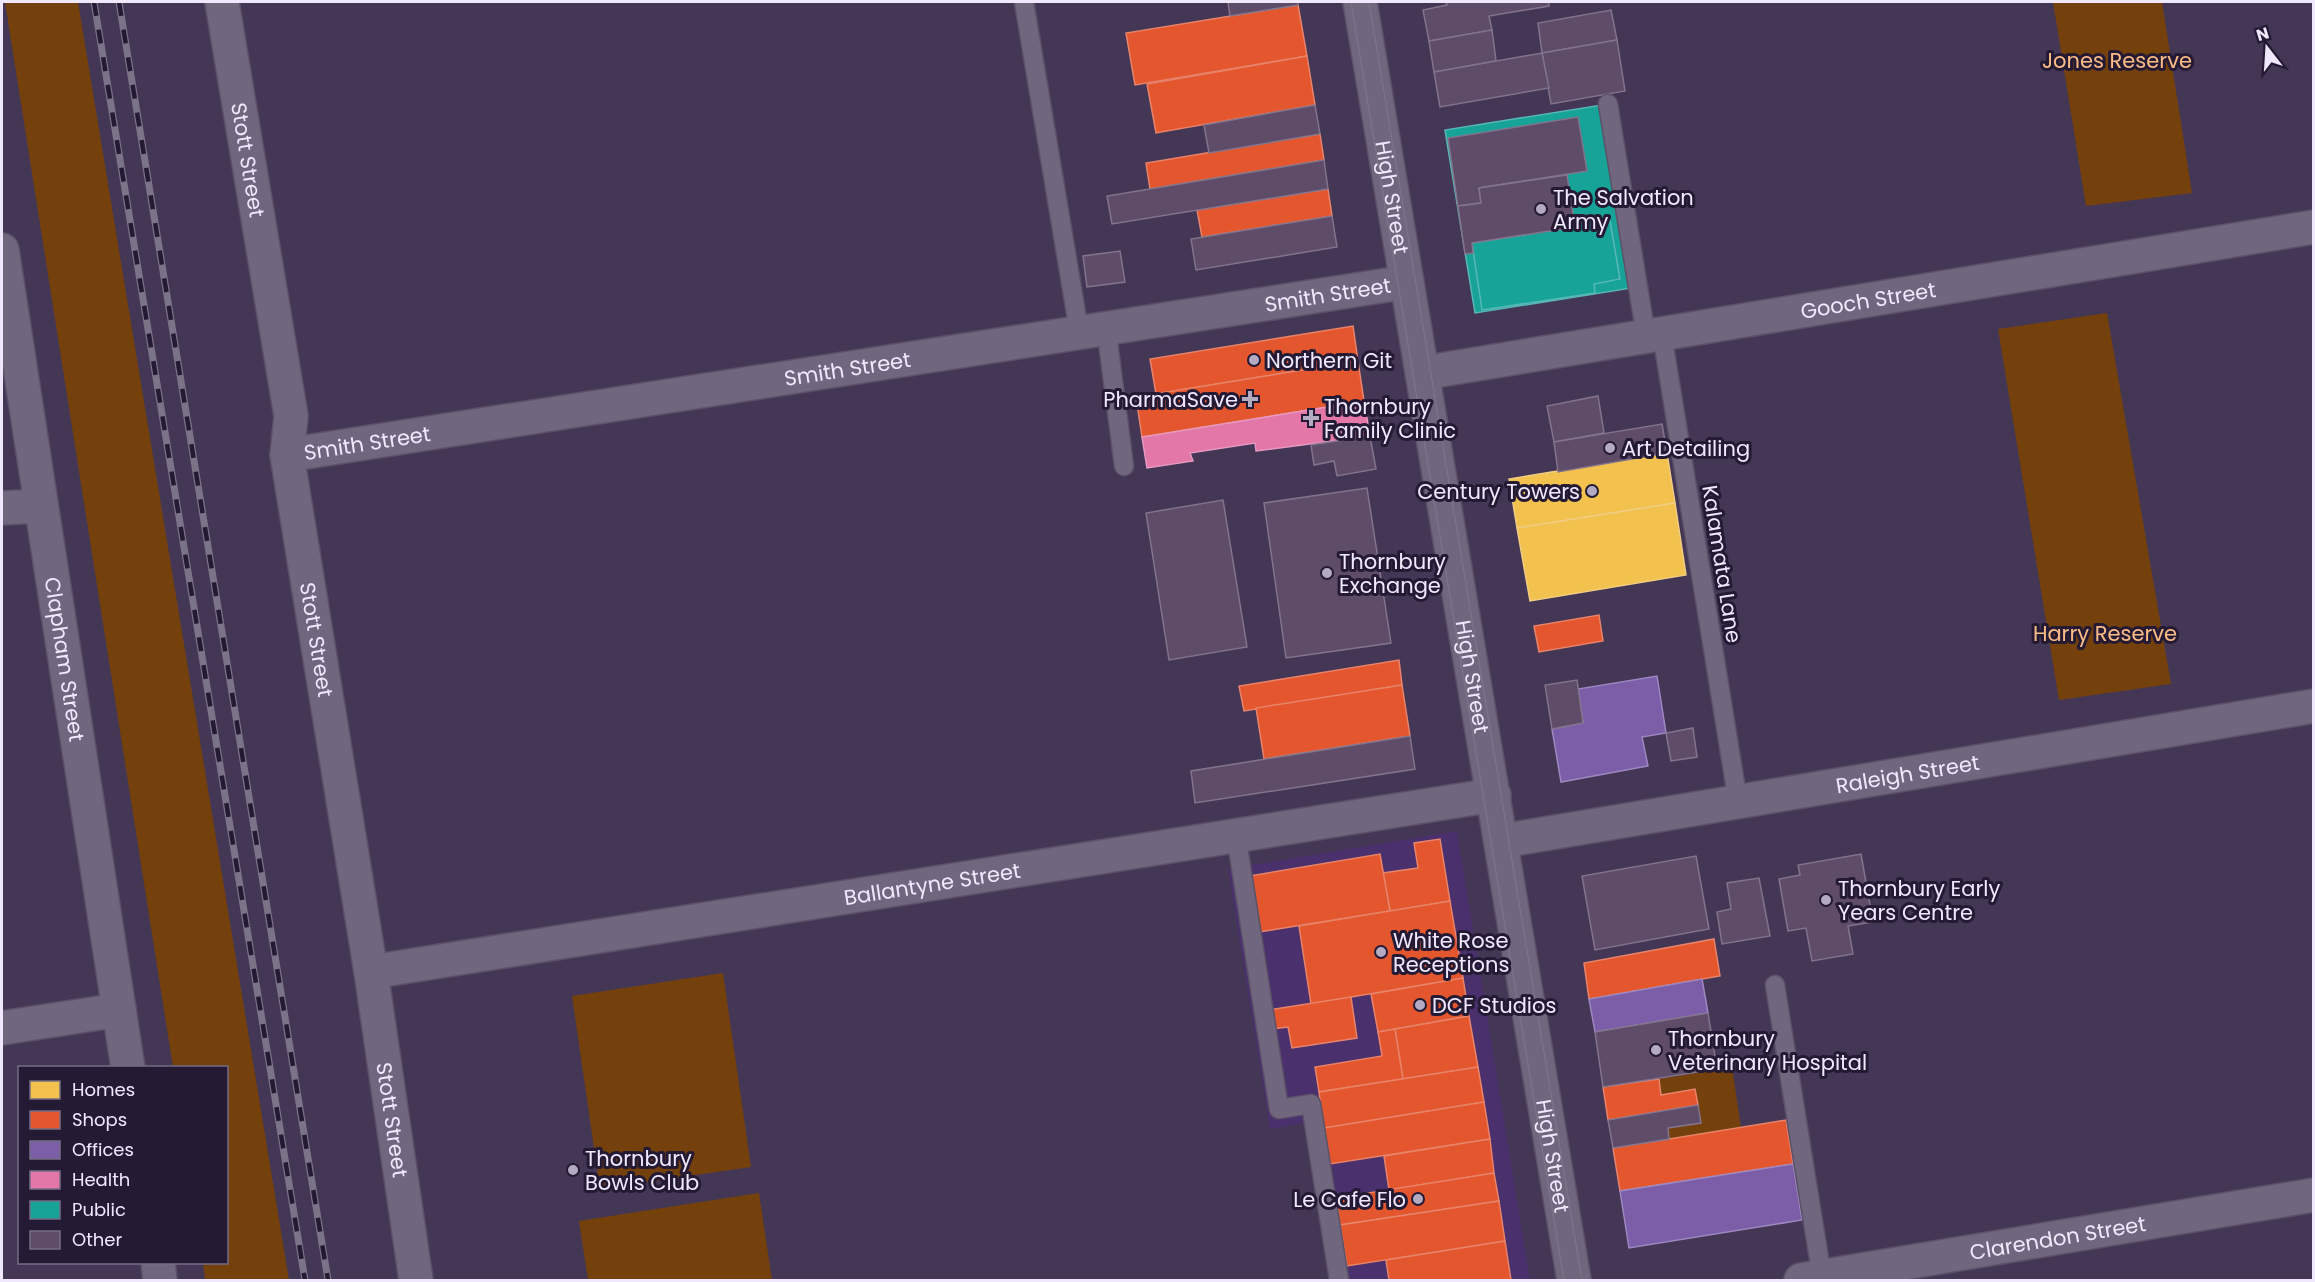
<svg xmlns="http://www.w3.org/2000/svg" width="2315" height="1282" font-family="Poppins,sans-serif">
  <style>
    .built { fill: #4a306c }
    .green { fill: #74410c }
    .homes { fill: #f2c14e; stroke: #f1cd83; stroke-width: 1.5 }
    .shops { fill: #e4572e; stroke: #e8836c; stroke-width: 1.5 }
    .offices { fill: #7b5ea7; stroke: #9e88c1; stroke-width: 1.5 }
    .health { fill: #e377a8; stroke: #e799c2; stroke-width: 1.5 }
    .public { fill: #17a398; stroke: #58b8b7; stroke-width: 1.5 }
    .building { fill: #5f4c69; stroke: #82748c; stroke-width: 1.5 }
    .lines { fill: none; stroke-linecap: round; stroke-linejoin: round }
    .lane-casing { stroke: #5b5168; stroke-width: 21 }
    .street-casing { stroke: #5b5168; stroke-width: 36 }
    .secondary-casing { stroke: #5b5168; stroke-width: 36 }
    .lane { stroke: #70677e; stroke-width: 18 }
    .street { stroke: #70677e; stroke-width: 33 }
    .secondary { stroke: #70677e; stroke-width: 33 }
    .tram { stroke: #7b7388; stroke-width: 1.5 }
    .rail-casing { stroke: #7b7388; stroke-width: 7 }
    .rail { stroke: #241a34; stroke-width: 4.5; stroke-dasharray: 14; stroke-linecap: butt }
    .poi-dot { fill: #b4abc3; stroke: #241a34; stroke-width: 2 }
    .labels { text-anchor: middle; dominant-baseline: central; stroke-width: 6; stroke-linejoin: round; paint-order: stroke }
    .park-label { font-size: 21px; fill: #fbbb85; stroke: #241a34 }
    .street-label { font-size: 21px; fill: #f0e9fe; stroke: #241a34 }
    .poi-label { font-size: 21px; fill: #f0e9fe; stroke: #241a34; text-anchor: start }
  </style>
  <rect width="100%" height="100%" fill="#443756"/>
  <polygon class="built" points="1457,831 1530,1280 1333,1280 1308,1122 1270,1129 1228,869"/>
  <g class="green">
    <polygon points="5,2 78,2 289,1280 205,1280 203,1263 226,1262 226,1068 173,1067"/>
    <polygon points="2053,2 2162,2 2192,193 2086,206"/>
    <polygon points="2107,313 2171,684 2059,700 1998,329"/>
    <polygon points="723,973 751,1167 600,1189 572,996"/>
    <polygon points="1732,1067 1741,1128 1669,1139 1668,1128 1701,1122 1695,1089 1661,1095 1659,1079"/>
    <polygon points="759,1193 772,1280 588,1280 579,1221"/>
  </g>
  <g class="homes">
    <polygon points="1667,453 1675,503 1517,528 1509,479"/>
    <polygon points="1675,503 1686,575 1530,601 1517,528"/>
  </g>
  <g class="shops">
    <polygon points="1298,5 1307,56 1135,85 1126,33"/>
    <polygon points="1307,56 1315,105 1156,133 1147,84"/>
    <polygon points="1320,134 1324,160 1150,189 1146,163"/>
    <polygon points="1328,189 1332,216 1202,237 1197,210"/>
    <polygon points="1353,326 1358,361 1156,394 1150,359"/>
    <polygon points="1358,361 1364,401 1142,437 1136,397"/>
    <polygon points="1599,615 1603,641 1539,652 1534,626"/>
    <polygon points="1399,660 1402,685 1244,711 1239,686"/>
    <polygon points="1402,685 1410,736 1264,759 1256,708"/>
    <polygon points="1440,839 1450,901 1390,911 1383,873 1418,868 1414,843"/>
    <polygon points="1380,854 1390,911 1259,932 1249,876"/>
    <polygon points="1450,901 1463,978 1311,1004 1299,926"/>
    <polygon points="1714,939 1720,976 1589,999 1584,963"/>
    <polygon points="1463,978 1469,1016 1378,1032 1371,994"/>
    <polygon points="1351,997 1357,1038 1292,1048 1288,1027 1272,1029 1269,1010"/>
    <polygon points="1469,1016 1478,1067 1403,1079 1395,1029"/>
    <polygon points="1395,1029 1403,1079 1319,1092 1315,1067 1382,1056 1378,1032"/>
    <polygon points="1478,1067 1484,1102 1324,1128 1319,1092"/>
    <polygon points="1659,1079 1661,1095 1695,1089 1698,1105 1608,1120 1603,1087"/>
    <polygon points="1484,1102 1490,1139 1330,1164 1324,1128"/>
    <polygon points="1786,1120 1793,1164 1620,1191 1613,1148"/>
    <polygon points="1490,1139 1494,1173 1389,1190 1384,1156"/>
    <polygon points="1494,1173 1499,1201 1340,1225 1336,1198"/>
    <polygon points="1499,1201 1505,1241 1347,1266 1340,1225"/>
    <polygon points="1505,1241 1511,1280 1389,1280 1386,1260"/>
  </g>
  <g class="offices">
    <polygon points="1657,676 1666,733 1642,737 1648,766 1561,782 1552,729 1583,723 1578,689"/>
    <polygon points="1702,979 1708,1013 1595,1032 1589,999"/>
    <polygon points="1793,1164 1802,1220 1629,1248 1620,1191"/>
  </g>
  <polygon class="health" points="1364,401 1370,436 1256,451 1255,443 1190,453 1193,461 1147,468 1142,437"/>
  <g class="public">
    <polygon points="1608,104 1638,287 1475,313 1445,130"/>
    <polygon points="1610,221 1620,279 1594,284 1595,293 1482,310 1472,243"/>
  </g>
  <g class="building">
    <polygon points="1228,2 1298,2 1298,5 1230,16"/>
    <polygon points="1446,2 1549,2 1549,6 1489,16 1492,30 1429,41 1423,10 1447,5"/>
    <polygon points="1611,10 1617,40 1542,53 1538,23"/>
    <polygon points="1492,30 1496,61 1434,72 1429,41"/>
    <polygon points="1617,40 1625,91 1551,104 1542,53"/>
    <polygon points="1542,53 1549,88 1440,107 1434,72"/>
    <polygon points="1315,105 1320,134 1209,153 1204,125"/>
    <polygon points="1578,117 1587,171 1479,188 1481,203 1458,206 1448,138"/>
    <polygon points="1324,160 1328,189 1112,224 1107,196"/>
    <polygon points="1567,175 1575,227 1472,243 1473,253 1465,254 1458,206 1481,203 1479,188"/>
    <polygon points="1332,216 1337,247 1196,270 1191,239"/>
    <polygon points="1120,251 1125,282 1087,287 1083,256"/>
    <polygon points="1598,396 1604,433 1554,442 1547,406"/>
    <polygon points="1662,424 1667,453 1558,472 1554,442"/>
    <polygon points="1370,436 1376,469 1337,476 1334,461 1314,465 1311,445"/>
    <polygon points="1367,488 1391,643 1286,658 1264,503"/>
    <polygon points="1223,500 1247,647 1169,660 1146,513"/>
    <polygon points="1577,680 1583,723 1552,729 1545,685"/>
    <polygon points="1693,728 1697,757 1671,761 1666,733"/>
    <polygon points="1410,736 1415,769 1195,803 1191,771"/>
    <polygon points="1861,854 1873,922 1848,926 1853,954 1812,961 1806,928 1788,931 1779,879 1800,875 1798,865"/>
    <polygon points="1696,856 1709,929 1595,950 1582,876"/>
    <polygon points="1759,878 1770,936 1722,944 1717,912 1731,909 1727,883"/>
    <polygon points="1708,1013 1717,1069 1603,1087 1595,1032"/>
    <polygon points="1698,1105 1701,1123 1668,1128 1669,1139 1613,1148 1608,1120"/>
  </g>
  <g class="lines">
    <g class="lane-casing">
      <g id="lane">
        <polyline points="1024,2 1079,331"/>
        <polyline points="1608,104 1646,336"/>
        <polyline points="1106,327 1124,466"/>
        <polyline points="1662,334 1738,802"/>
        <polyline points="1236,835 1279,1109 1311,1104 1339,1280"/>
        <polyline points="1775,985 1822,1277"/>
      </g>
    </g>
    <g class="street-casing">
      <g id="street">
        <path id="s1" d="M222,2l69,414 -4,39 84,517 45,308"/>
        <path id="s2" d="M2,250l126,818"/>
        <path id="s3" d="M1422,373l892,-146"/>
        <path id="s4" d="M287,455l1120,-173"/>
        <polyline points="2,508 40,506"/>
        <path id="s5" d="M1502,841l812,-135"/>
        <path id="s6" d="M371,972l1123,-177"/>
        <polyline points="2,1028 119,1010"/>
        <polyline points="158,1262 160,1280"/>
        <path id="s7" d="M1801,1280l513,-85"/>
      </g>
    </g>
    <g class="secondary-casing">
      <g id="secondary">
        <path id="s8" d="M1360,2l214,1278"/>
      </g>
    </g>
    <use href="#lane" class="lane"/>
    <use href="#street" class="street"/>
    <use href="#secondary" class="secondary"/>
    <g class="tram">
      <polyline points="1351,2 1564,1280"/>
      <polyline points="1369,2 1582,1280"/>
    </g>
    <g class="rail-casing">
      <g id="rail">
        <polyline points="94,2 305,1280"/>
        <polyline points="119,2 328,1280"/>
      </g>
    </g>
    <use href="#rail" class="rail"/>
  </g>
  <g class="poi-dot">
    <circle cx="1541" cy="209" r="6"/>
    <circle cx="1254" cy="360" r="6"/>
    <path d="M1247 390h6v6h6v6h-6v6h-6v-6h-6v-6h6z"/>
    <path d="M1308 409h6v6h6v6h-6v6h-6v-6h-6v-6h6z"/>
    <circle cx="1610" cy="448" r="6"/>
    <circle cx="1592" cy="491" r="6"/>
    <circle cx="1327" cy="573" r="6"/>
    <circle cx="1826" cy="900" r="6"/>
    <circle cx="1381" cy="952" r="6"/>
    <circle cx="1420" cy="1005" r="6"/>
    <circle cx="1656" cy="1050" r="6"/>
    <circle cx="573" cy="1170" r="6"/>
    <circle cx="1418" cy="1199" r="6"/>
  </g>
  <g class="labels">
    <g class="park-label">
      <text x="2117" y="60">Jones Reserve</text>
      <text x="2105" y="633">Harry Reserve</text>
    </g>
    <g class="street-label">
      <text stroke="none"><textPath href="#s1" startOffset="160">Stott Street</textPath></text>
      <text stroke="none"><textPath href="#s8" startOffset="198">High Street</textPath></text>
      <text stroke="none"><textPath href="#s4" startOffset="1053">Smith Street</textPath></text>
      <text stroke="none"><textPath href="#s3" startOffset="452">Gooch Street</textPath></text>
      <text stroke="none"><textPath href="#s4" startOffset="567">Smith Street</textPath></text>
      <text stroke="none"><textPath href="#s4" startOffset="81">Smith Street</textPath></text>
      <text transform="translate(1722 564) rotate(81)">Kalamata Lane</text>
      <text stroke="none"><textPath href="#s1" startOffset="646">Stott Street</textPath></text>
      <text stroke="none"><textPath href="#s2" startOffset="414">Clapham Street</textPath></text>
      <text stroke="none"><textPath href="#s8" startOffset="684">High Street</textPath></text>
      <text stroke="none"><textPath href="#s5" startOffset="411">Raleigh Street</textPath></text>
      <text stroke="none"><textPath href="#s6" startOffset="568">Ballantyne Street</textPath></text>
      <text stroke="none"><textPath href="#s1" startOffset="1132">Stott Street</textPath></text>
      <text stroke="none"><textPath href="#s8" startOffset="1170">High Street</textPath></text>
      <text stroke="none"><textPath href="#s7" startOffset="260">Clarendon Street</textPath></text>
    </g>
    <g class="poi-label">
      <text x="1553" y="197">The Salvation<tspan x="1553" dy="24">Army</tspan></text>
      <text x="1266" y="360">Northern Git</text>
      <text x="1238" y="399" text-anchor="end">PharmaSave</text>
      <text x="1324" y="406">Thornbury<tspan x="1324" dy="24">Family Clinic</tspan></text>
      <text x="1622" y="448">Art Detailing</text>
      <text x="1580" y="491" text-anchor="end">Century Towers</text>
      <text x="1339" y="561">Thornbury<tspan x="1339" dy="24">Exchange</tspan></text>
      <text x="1838" y="888">Thornbury Early<tspan x="1838" dy="24">Years Centre</tspan></text>
      <text x="1393" y="940">White Rose<tspan x="1393" dy="24">Receptions</tspan></text>
      <text x="1432" y="1005">DCF Studios</text>
      <text x="1668" y="1038">Thornbury<tspan x="1668" dy="24">Veterinary Hospital</tspan></text>
      <text x="585" y="1158">Thornbury<tspan x="585" dy="24">Bowls Club</tspan></text>
      <text x="1406" y="1199" text-anchor="end">Le Cafe Flo</text>
    </g>
  </g>
  <rect width="2315" height="1282" fill="none" stroke="#f0e9fe" stroke-width="6"/>
  <rect x="18" y="1066" width="210" height="198" fill="#241a34" stroke="#766d85" stroke-width="1.5"/>
  <rect x="30" y="1081" width="30" height="18" fill="#f2c14e" stroke="#766d85" stroke-width="1.5"/>
  <text x="72" y="1096" font-size="18" fill="#f0e9fe">Homes</text>
  <rect x="30" y="1111" width="30" height="18" fill="#e4572e" stroke="#766d85" stroke-width="1.5"/>
  <text x="72" y="1126" font-size="18" fill="#f0e9fe">Shops</text>
  <rect x="30" y="1141" width="30" height="18" fill="#7b5ea7" stroke="#766d85" stroke-width="1.5"/>
  <text x="72" y="1156" font-size="18" fill="#f0e9fe">Offices</text>
  <rect x="30" y="1171" width="30" height="18" fill="#e377a8" stroke="#766d85" stroke-width="1.5"/>
  <text x="72" y="1186" font-size="18" fill="#f0e9fe">Health</text>
  <rect x="30" y="1201" width="30" height="18" fill="#17a398" stroke="#766d85" stroke-width="1.5"/>
  <text x="72" y="1216" font-size="18" fill="#f0e9fe">Public</text>
  <rect x="30" y="1231" width="30" height="18" fill="#5f4c69" stroke="#766d85" stroke-width="1.5"/>
  <text x="72" y="1246" font-size="18" fill="#f0e9fe">Other</text>
  <g transform="translate(2267 48) rotate(343)" stroke="#241a34" stroke-width="4.5" paint-order="stroke">
  <path d="M0-4.5L10 22L0 15L-10 22Z" fill="#f0e9fe"/>
  <text y="-9" font-size="16" font-weight="bold" text-anchor="middle" fill="#f0e9fe">N</text>
  </g>
</svg>
